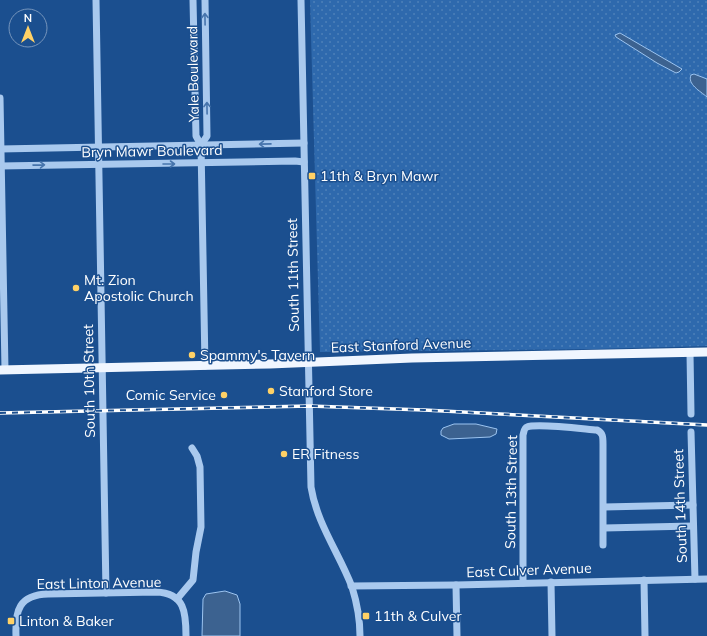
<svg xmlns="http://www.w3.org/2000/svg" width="707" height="636" font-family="Mulish,sans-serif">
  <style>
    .grass { fill: url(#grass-dots) }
    .water { fill: #3c6290; stroke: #9cc4f0 }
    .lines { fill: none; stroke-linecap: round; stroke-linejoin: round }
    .minor { stroke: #a9c9ee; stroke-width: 7 }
    .major { stroke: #f0f6ff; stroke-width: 9 }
    .rail-casing { stroke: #fff; stroke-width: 3.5 }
    .rail { stroke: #1b4f8f; stroke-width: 2; stroke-dasharray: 6; stroke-linecap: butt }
    .oneway { stroke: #4674ac }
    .poi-dot { fill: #ffd166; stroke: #1b4f8f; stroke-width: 1.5 }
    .labels { text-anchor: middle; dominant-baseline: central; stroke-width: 3; stroke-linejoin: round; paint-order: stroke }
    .street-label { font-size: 14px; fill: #fff; stroke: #1b4f8f }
    .poi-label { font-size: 14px; fill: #fff; stroke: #1b4f8f; text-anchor: start }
  </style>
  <defs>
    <pattern id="grass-dots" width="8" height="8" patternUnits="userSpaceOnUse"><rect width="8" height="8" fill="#2e69ad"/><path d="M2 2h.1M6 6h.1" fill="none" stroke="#4d80b9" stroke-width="1.8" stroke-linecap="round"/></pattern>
  </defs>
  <rect width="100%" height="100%" fill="#1b4f8f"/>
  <polygon class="grass" points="310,0 707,0 707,346 595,349 320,352"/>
  <g class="water">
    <polygon points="620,33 682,69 679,72 676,73 657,63 616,37 615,35"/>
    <path d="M694,74l13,5v18c-7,-6 -20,-13 -16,-22z"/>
    <polygon points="454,424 476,424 497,429 496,434 490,437 449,439 441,435 441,431 443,428"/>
    <polygon points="225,591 237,595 240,604 240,636 202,636 203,599 206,594"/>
  </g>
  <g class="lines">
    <g class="minor">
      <polyline points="96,0 106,593"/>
      <polyline points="193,0 196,136 201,145 205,366"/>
      <path d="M301,0l10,487c6,37 28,66 41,100 5,16 8,32 8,49"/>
      <polyline points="0,98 5,370"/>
      <polyline points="201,145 207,136 205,0"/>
      <polyline points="0,149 304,143"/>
      <polyline points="0,166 295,161 304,162"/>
      <polyline points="690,353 691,414"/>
      <polyline points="691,432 695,579"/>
      <polyline points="604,507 693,505"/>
      <polyline points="604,528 693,526"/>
      <polyline points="644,580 645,636"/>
      <polyline points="551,582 552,636"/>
      <path d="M523,583v-148c1,-3 1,-7 4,-8 10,-4 57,2 70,3 6,3 6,7 6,14v101"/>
      <polyline points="456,585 457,636"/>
      <polyline points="351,586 456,585 707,579"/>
      <polyline points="177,599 193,580 196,552 201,527 200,467 197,456 192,448"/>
      <path d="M16,636c-1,-26 3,-41 32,-42l108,-2c29,1 30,21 30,44"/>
    </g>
    <polyline class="major" points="0,370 270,364 412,358 707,352"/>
    <g class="rail-casing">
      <polyline id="rail" points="0,413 309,406 424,410 707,425"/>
    </g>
    <use href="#rail" class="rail"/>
  </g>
  <defs><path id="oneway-shaft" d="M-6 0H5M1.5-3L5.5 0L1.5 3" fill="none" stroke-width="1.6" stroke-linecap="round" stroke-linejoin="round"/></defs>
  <g class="oneway">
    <use href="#oneway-shaft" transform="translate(205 19) rotate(-91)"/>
    <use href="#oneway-shaft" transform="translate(207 108) rotate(-91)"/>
    <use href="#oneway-shaft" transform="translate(265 144) rotate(179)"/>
    <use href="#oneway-shaft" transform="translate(169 164)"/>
    <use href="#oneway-shaft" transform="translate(39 165) rotate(-1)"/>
  </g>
  <g class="poi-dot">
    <rect x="308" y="172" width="8" height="8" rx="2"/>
    <circle cx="76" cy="288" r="4"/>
    <circle cx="192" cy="355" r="4"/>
    <circle cx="271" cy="391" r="4"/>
    <circle cx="224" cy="395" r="4"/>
    <circle cx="284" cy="454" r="4"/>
    <rect x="362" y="612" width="8" height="8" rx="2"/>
    <rect x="7" y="617" width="8" height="8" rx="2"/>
  </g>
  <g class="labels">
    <g class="street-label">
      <text transform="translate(193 74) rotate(-91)">Yale Boulevard</text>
      <text transform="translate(152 151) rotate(-1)">Bryn Mawr Boulevard</text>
      <text transform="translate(293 275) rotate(-91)">South 11th Street</text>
      <text transform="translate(401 345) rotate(-2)">East Stanford Avenue</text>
      <text transform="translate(89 381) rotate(-91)">South 10th Street</text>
      <text transform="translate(511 492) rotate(-89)">South 13th Street</text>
      <text transform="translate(680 506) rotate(-92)">South 14th Street</text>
      <text transform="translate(529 570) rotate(-2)">East Culver Avenue</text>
      <text transform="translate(99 583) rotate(-1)">East Linton Avenue</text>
    </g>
    <g class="poi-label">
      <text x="320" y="176">11th &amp; Bryn Mawr</text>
      <text x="84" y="280">Mt. Zion<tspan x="84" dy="16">Apostolic Church</tspan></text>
      <text x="200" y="355">Spammy's Tavern</text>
      <text x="279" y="391">Stanford Store</text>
      <text x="216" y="395" text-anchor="end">Comic Service</text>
      <text x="292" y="454">ER Fitness</text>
      <text x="374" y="616">11th &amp; Culver</text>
      <text x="19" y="621">Linton &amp; Baker</text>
    </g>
  </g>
  <g transform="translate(28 28)"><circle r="19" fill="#1b4f8f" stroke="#7695bc"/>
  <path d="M0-3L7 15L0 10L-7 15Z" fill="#ffd166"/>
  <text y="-6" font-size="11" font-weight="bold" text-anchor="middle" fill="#ffffff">N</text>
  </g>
</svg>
